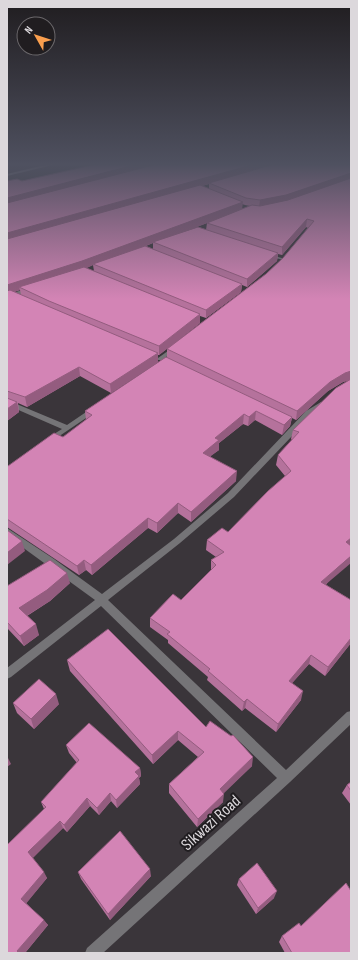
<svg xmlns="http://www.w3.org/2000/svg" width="358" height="960" font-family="'Sofia Sans Condensed',sans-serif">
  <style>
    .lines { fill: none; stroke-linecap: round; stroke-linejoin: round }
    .minor { fill: #757477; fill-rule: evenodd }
    .secondary { fill: #98969b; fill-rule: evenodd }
    .wall { fill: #b5729c; fill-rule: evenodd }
    .shaded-wall { fill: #945c7f }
    .building { fill: #d384b5; stroke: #945c7f }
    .labels { text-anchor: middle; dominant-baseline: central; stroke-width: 4; stroke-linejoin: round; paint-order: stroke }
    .near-street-label { font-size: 17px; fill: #dcd8dc; stroke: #201d20 }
  </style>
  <rect width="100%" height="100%" fill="#3a353a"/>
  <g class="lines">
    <g class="minor">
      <polygon points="265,253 285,259 283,260 265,255"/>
      <polygon points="31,287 33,288 33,290 7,299 7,295"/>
      <polygon points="175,346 178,348 177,349 162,360 158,360 158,358"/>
      <polygon points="7,400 67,425 92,408 94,408 98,410 49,443 46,443 45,441 46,439 62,429 7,405"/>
      <polygon points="321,402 324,404 323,405 312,415 234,497 180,543 108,600 286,770 347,712 351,711 351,724 290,782 103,953 85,953 87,948 277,778 101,606 11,677 7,679 7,668 95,600 7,536 7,528 54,559 102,594 174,539 228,493 306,411"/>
    </g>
    <polygon class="secondary" points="49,164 57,164 7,176 7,174"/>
  </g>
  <g class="wall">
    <path d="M351,164v381l-25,40 25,15v43l-26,33 -16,-12 -17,19 9,17 -25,32 -31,-24 -3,3 -35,-31 1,-3 -40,-34v-3l-18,-13v-9l31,-18 30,-30v-10l5,-3 -10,-7 1,-10 21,-8 57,-56 -9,-11 2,-10 14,-15 -1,-1 2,-9 57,-50 -7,2 -15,9 -32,29 -4,-2 -2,8 -8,9 -27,-15 -7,6 -5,-2 -24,19v7l-9,6 26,25 -45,41 -13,-9 -21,20 -9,-5 -56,47 -6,-5 -7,5 -72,-48v-60l56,-30 23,-17 -1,-9 82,-53v-9l99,-75 17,-16 25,-30 -2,-1 -24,28 -4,-1 -1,7 -30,26 -5,-2 -1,7 -35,26 -6,-2v7l-41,32h-1v7l-47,31 -31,-17 -53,31 -9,-4 1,9 -12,9v-240h15zM209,184v5l-7,-3zM242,204l3,1 5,1 -8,3zM207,223l-1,7 -28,4zM153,243v6l-7,-3zM93,265l1,6 -8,-3zM20,290l1,5 -7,-3z"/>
    <polygon points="70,583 50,601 27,616 39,635 24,646 8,629 7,630 7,586"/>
    <polygon points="67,660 206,727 252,766 223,793 223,802 197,827 169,793 169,784 198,757 178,740 153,764 70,671"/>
    <polygon points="13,703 59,704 34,729 17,713"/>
    <polygon points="66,745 140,768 141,776 139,778 140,784 117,808 111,801 99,815 90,806 67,832 63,828 32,858 47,878 26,903 48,925 25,953 7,953 44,809 41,802 77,763 69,753"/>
    <polygon points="351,782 351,805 342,793 347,785"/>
    <polygon points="78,872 151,876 110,920 81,879"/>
    <polygon points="239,879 274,898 256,914 237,885"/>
    <polygon points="301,926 351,953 285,953 279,942 282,936"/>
  </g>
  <g class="shaded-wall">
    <polygon points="138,164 164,164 7,205 7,198"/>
    <polygon points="255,164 279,164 209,183 209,184 7,242 7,233"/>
    <polygon points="351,173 351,180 285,202 259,207 260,200"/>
    <polygon points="243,202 242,210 154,243 153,242 153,243 95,265 93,264 93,265 83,270 19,287 20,290 7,294 7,285"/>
    <polygon points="307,219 306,227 282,255 282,247"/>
    <polygon points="278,253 277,261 247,287 247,279"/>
    <polygon points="242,284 241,292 206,318 206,310"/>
    <polygon points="200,314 200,323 159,355 159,346"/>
    <polygon points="158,353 158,362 111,393 110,384"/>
    <polygon points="79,367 80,376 27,407 25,397"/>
    <polygon points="351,371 350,380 343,382 328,391 296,420 297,411 330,382 345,373"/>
    <polygon points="17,402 19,412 7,421 7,409"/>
    <polygon points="256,411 255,420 248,426 249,417"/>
    <polygon points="244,414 243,424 219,443 219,450 203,462 203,453 215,438"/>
    <polygon points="292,417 290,426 282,435 284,425"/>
    <polygon points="237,471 236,481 191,522 191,512"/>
    <polygon points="178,503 178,513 157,533 157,523"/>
    <polygon points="148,518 148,528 92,575 91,565"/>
    <polygon points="351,538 351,545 343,552 346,542"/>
    <polygon points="22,541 25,551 7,565 7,553"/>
    <polygon points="351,556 351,563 318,591 321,582"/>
    <polygon points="84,560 86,570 79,575 77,566"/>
    <polygon points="67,573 70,583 50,601 23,618 19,608"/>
    <polygon points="36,624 39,635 24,646 20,636"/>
    <polygon points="351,638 351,643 325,676 328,667"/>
    <polygon points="311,655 309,664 287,689 289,681"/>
    <polygon points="303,691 301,700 276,732 278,724"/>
    <polygon points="56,694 59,704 34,729 31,719"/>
    <polygon points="247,699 245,708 242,711 244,702"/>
    <polygon points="178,731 178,740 153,764 152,755"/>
    <polygon points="7,756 11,764 7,767"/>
    <polygon points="253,757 252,766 219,798 220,789"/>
    <polygon points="140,768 141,776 139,778 140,784 117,808 116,800 135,772"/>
    <polygon points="110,793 111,801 99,815 97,808"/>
    <polygon points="224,794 223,802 197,827 198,819"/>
    <polygon points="87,798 90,806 67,832 64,825"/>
    <polygon points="60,821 63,828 32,859 28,852"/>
    <polygon points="150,869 151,876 110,920 108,914"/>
    <polygon points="44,872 47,878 25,905 21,899"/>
    <polygon points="277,891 274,898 256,914 258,908"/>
    <polygon points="44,920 48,925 25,953 19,953 17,951"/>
  </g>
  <g class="building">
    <polygon points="97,164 138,164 7,198 7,181 17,179 22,181"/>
    <polygon points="157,164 255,164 7,233 7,203"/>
    <polygon points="274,164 351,164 351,173 286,195 260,200 246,198 209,183"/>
    <polygon points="351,178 351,371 345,373 330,382 297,411 167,349 266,274 283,258 314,221 307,219 282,247 207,223 252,205 260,206 288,200"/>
    <polygon points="200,185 243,202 82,261 7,285 7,239"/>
    <polygon points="198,227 278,253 247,279 153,242"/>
    <polygon points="145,246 242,284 206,310 93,264"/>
    <polygon points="84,267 200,314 159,346 49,301 19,287"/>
    <polygon points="10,290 158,353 110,384 79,367 25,397 7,391 7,291"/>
    <polygon points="166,357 292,417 284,425 256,411 249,417 244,414 215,438 219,440 203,453 237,471 191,512 178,503 157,523 148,518 91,565 84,560 77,566 7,519 7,467 8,466 54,433 63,437 92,415 85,411"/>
    <polygon points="351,379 351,538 346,542 351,546 351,556 321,582 351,600 351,638 328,667 311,655 289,681 303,691 278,724 247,699 244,702 208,671 210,669 167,634 170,632 150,618 173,594 181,600 216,565 211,560 224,552 207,540 222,528 228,532 268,491 291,471 278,455 299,432 293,430 336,388"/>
    <polygon points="7,398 17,402 7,409"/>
    <polygon points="7,530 22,541 7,553"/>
    <polygon points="50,560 67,573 47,590 19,608 36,624 20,636 7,622 7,586"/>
    <polygon points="108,629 206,727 210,721 231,736 233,735 253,757 220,789 224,794 198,819 169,784 204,752 178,731 152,755 67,660"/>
    <polygon points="39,679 56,694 31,719 13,703"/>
    <polygon points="89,723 140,768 135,772 139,776 116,800 110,793 97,808 87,798 64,825 60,821 28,852 44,872 21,899 44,920 17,951 19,953 7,953 7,845 46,807 41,802 79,760 66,745"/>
    <polygon points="351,782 351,791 347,785"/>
    <polygon points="120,831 150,869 108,914 78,872"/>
    <polygon points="257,863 277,891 258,908 239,879"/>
    <polygon points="346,883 351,891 351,953 292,953 282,936 299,923 301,926"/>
  </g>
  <linearGradient id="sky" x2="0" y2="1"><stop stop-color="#201d20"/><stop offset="0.55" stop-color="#4f5160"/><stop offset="1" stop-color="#4f5160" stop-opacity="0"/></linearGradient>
  <rect width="358" height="299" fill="url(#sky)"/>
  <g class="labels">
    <g class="near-street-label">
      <text transform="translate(211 823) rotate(-42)">Sikwazi Road</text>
    </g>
  </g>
  <rect width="358" height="960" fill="none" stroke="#dcd8dc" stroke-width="16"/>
  <g transform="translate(36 36) rotate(309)"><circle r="19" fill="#201d20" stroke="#6b686b"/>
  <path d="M0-3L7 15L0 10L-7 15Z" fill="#fa9f4e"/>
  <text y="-6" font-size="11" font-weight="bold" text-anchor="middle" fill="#dcd8dc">N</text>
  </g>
</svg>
